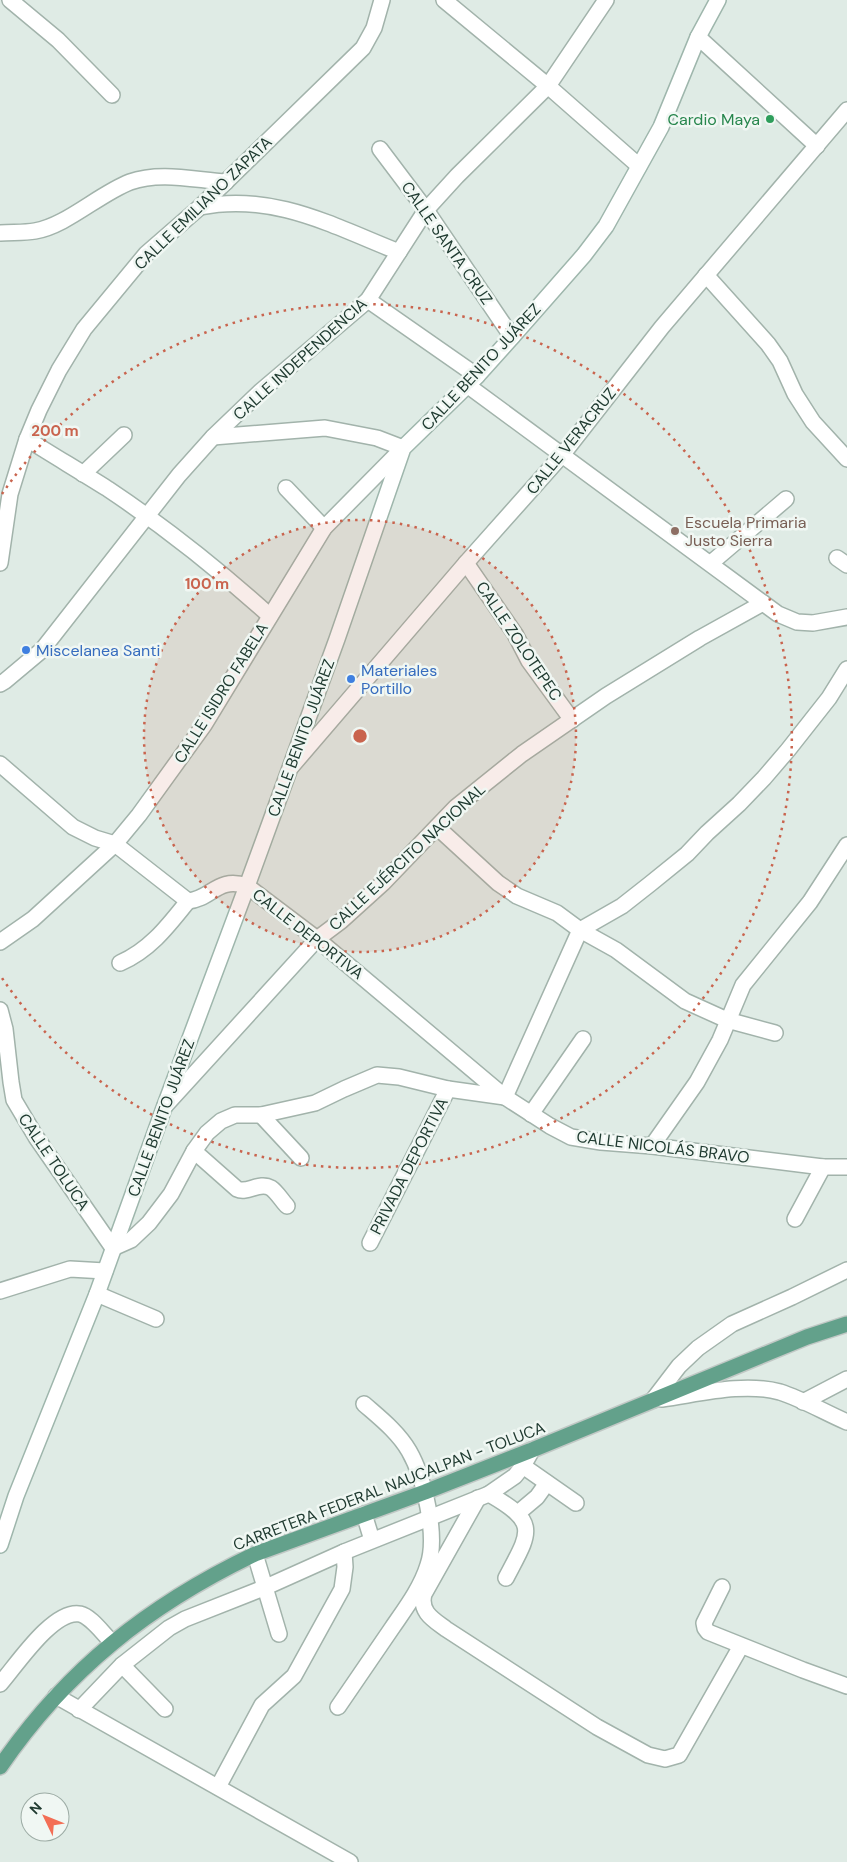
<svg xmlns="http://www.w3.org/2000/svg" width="847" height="1862" font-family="'DM Sans',sans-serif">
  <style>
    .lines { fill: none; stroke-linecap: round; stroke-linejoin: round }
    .minor-casing { stroke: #a2b3ab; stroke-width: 18 }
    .secondary-casing { stroke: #9eb6ac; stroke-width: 18 }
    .primary-casing { stroke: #c1c8c5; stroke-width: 18 }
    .minor { stroke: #fff; stroke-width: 15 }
    .secondary { stroke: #fff; stroke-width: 15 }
    .primary { stroke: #63a18b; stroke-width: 15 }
    .ring { fill: none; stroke: #c9644e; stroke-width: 2.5; stroke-dasharray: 2.5 5 }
    .leisure-dot { fill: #2e9e5b; stroke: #f0f7f3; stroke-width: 2 }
    .education-dot { fill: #8d6e63; stroke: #f0f7f3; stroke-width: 2 }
    .shop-dot { fill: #3f7fe0; stroke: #f0f7f3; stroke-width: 2 }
    .labels { text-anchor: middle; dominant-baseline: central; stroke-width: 5; stroke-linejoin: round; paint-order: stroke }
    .leisure-label { font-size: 16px; fill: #27864d; stroke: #f0f7f3; text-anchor: end }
    .street-label { font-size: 16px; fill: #203b31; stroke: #f0f7f3 }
    .education-label { font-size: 16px; fill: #785e54; stroke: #f0f7f3; text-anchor: start }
    .shop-label { font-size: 16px; fill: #366cbe; stroke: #f0f7f3; text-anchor: start }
    .centre { fill: #c9644e; stroke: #f0f7f3; stroke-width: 2.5 }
    .ring-label { font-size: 15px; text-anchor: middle; font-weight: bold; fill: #c9644e; stroke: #f0f7f3; stroke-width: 5; stroke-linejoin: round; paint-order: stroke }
  </style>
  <rect width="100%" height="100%" fill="#dfebe5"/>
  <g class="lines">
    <g class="minor-casing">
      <g id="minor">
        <polyline points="10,0 58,40 112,95"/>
        <polyline points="444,0 548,86 639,166"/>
        <polyline points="698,37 817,146"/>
        <polyline points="380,149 426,210 512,337"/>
        <path d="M200,207c73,-15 133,19 199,45"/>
        <path d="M0,233c11,-1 24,0 35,-2 31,-5 64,-37 95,-49 30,-11 65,-2 96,0"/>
        <polyline points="706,275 768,344 780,361 795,394 813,422 847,459"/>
        <polyline points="368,300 477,376"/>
        <polyline points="467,385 778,614 797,622 813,623 847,617"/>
        <path d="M27,439c27,17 54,33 81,50 57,38 111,81 162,127"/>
        <polyline points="83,474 124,435"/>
        <polyline points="286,488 324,528"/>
        <polyline points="837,558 847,565"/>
        <polyline points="0,563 10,494 27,439 39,410 59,370 84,329 146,254 200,207 363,48 374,28 382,0"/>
        <polyline points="466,563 515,634 529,661 572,720"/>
        <polyline points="711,563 786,499"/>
        <polyline points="0,684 5,681 42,650 179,475 213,437 261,391 368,300 426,210 457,176 548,86 606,0"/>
        <path d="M0,764l73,63 22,11 20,6 73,57c24,-2 29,-25 59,-15l70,53 188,158 45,29 21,11 30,5 51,4 171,21h24"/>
        <polyline points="291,767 466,563 563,454 662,327 847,110"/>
        <polyline points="437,827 498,883 517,896 557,913 580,930 616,950 685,1001 727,1020 775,1033"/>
        <polyline points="0,942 33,919 115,844 139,815 204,725 324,528 403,448 377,438 325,428 213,437"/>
        <path d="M120,963c30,-13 48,-37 68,-62"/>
        <polyline points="0,1010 5,1029 11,1082 14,1100 36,1137 113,1248 131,1240 149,1223 171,1194 194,1151 207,1133 221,1121 235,1115 261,1115 315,1103 344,1089 377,1075 399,1077 448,1089 505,1097"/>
        <polyline points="505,1097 580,930 622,906 650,884 687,854 707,833 739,804 764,778 788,750 829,698 847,669"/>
        <polyline points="165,1106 317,939 341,921 383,883 456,807 522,754 606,696 700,638 763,603"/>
        <polyline points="531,1114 583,1039"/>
        <polyline points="261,1115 301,1158"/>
        <polyline points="652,1146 697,1082 720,1040 743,985 810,902 847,845"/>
        <path d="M194,1151l43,38c11,5 22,-8 34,-1 6,4 11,13 16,18"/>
        <polyline points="795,1219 823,1167"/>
        <polyline points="370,1243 448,1089"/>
        <polyline points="0,1291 70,1269 105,1271"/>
        <polyline points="97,1294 156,1319"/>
        <path d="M662,1399c37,-5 82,-17 118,-7 22,7 46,21 67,30"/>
        <polyline points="653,1400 679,1366 698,1348 732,1324 792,1297 847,1270"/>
        <polyline points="803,1402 847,1379"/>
        <polyline points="523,1466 576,1503"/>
        <path d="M489,1494c51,29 41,38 17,84"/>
        <path d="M478,1498l-54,96c-5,18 10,26 22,35l151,98 51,28 17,4 14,-4 62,-109"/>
        <polyline points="518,1513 537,1497 547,1483"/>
        <polyline points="364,1514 372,1540"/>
        <polyline points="255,1554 279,1634"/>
        <polyline points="722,1587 704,1623 705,1628 708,1632 803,1670 847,1686"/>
        <polyline points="122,1665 165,1709"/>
        <path d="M0,1684c16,-18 53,-75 80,-70 12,3 23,20 32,28"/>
        <polyline points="56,1696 350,1862"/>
        <path d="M338,1707c18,-26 36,-53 54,-79 13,-19 29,-40 36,-63 10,-29 -4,-88 -19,-114 -11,-19 -29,-33 -45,-47"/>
        <polyline points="79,1710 122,1665 169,1628 185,1619 266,1587 344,1552 489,1494 515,1476 523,1466 532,1450"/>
        <polyline points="218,1787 262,1705 294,1676 342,1589 345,1567 344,1552"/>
      </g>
    </g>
    <g class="secondary-casing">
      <polyline id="secondary" points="0,1545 16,1496 97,1294 164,1108 247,886 337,639 403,448 477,376 512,337 584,255 606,226 661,127 698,37 718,0"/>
    </g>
    <g class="primary-casing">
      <path id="primary" d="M0,1767c67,-98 149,-162 255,-213l170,-62 107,-42 275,-113 40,-13"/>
    </g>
    <use href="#minor" class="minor"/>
    <use href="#secondary" class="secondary"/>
    <use href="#primary" class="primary"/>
  </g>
  <circle cx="360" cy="736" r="216" fill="#c9644e" fill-opacity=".12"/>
  <g class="ring">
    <circle cx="360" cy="736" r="216"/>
    <path d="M2 494A432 432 0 1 1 2 978"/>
  </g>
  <circle class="leisure-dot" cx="770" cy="119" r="5"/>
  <circle class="education-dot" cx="675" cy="531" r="5"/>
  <g class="shop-dot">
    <circle cx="26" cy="650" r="5"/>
    <circle cx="351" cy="679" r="5"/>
  </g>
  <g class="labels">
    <g class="leisure-label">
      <text x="760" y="119">Cardio Maya</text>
    </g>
    <g class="street-label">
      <text transform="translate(203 203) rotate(-44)">CALLE EMILIANO ZAPATA</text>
      <text transform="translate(447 243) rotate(55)">CALLE SANTA CRUZ</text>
      <text transform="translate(300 359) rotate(-42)">CALLE INDEPENDENCIA</text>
      <text transform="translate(481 367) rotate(-47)">CALLE BENITO JUÁREZ</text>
      <text transform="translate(571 441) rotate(-51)">CALLE VERACRUZ</text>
      <text transform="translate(519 641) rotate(56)">CALLE ZOLOTEPEC</text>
      <text transform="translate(221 693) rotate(-58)">CALLE ISIDRO FABELA</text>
      <text transform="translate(301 738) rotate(-70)">CALLE BENITO JUÁREZ</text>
      <text transform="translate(407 857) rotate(-43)">CALLE EJÉRCITO NACIONAL</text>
      <text transform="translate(308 934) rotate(38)">CALLE DEPORTIVA</text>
      <text transform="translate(161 1118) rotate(-70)">CALLE BENITO JUÁREZ</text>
      <text transform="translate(663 1147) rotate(7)">CALLE NICOLÁS BRAVO</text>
      <text transform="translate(54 1162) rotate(56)">CALLE TOLUCA</text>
      <text transform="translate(409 1166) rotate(-63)">PRIVADA DEPORTIVA</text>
      <text transform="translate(389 1486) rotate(-21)">CARRETERA FEDERAL NAUCALPAN - TOLUCA</text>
    </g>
    <g class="education-label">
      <text x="685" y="522">Escuela Primaria<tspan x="685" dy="18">Justo Sierra</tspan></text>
    </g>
    <g class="shop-label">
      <text x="36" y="650">Miscelanea Santi</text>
      <text x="361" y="670">Materiales<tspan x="361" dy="18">Portillo</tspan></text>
    </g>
  </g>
  <circle cx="360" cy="736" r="8" class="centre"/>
  <g class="ring-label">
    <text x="55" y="436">200 m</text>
    <text x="207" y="589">100 m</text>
  </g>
  <g transform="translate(45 1817) rotate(313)"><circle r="24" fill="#f0f7f3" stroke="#9daca5"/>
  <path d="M0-4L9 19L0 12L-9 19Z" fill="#f36e55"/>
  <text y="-8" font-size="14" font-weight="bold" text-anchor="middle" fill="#203b31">N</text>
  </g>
</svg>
